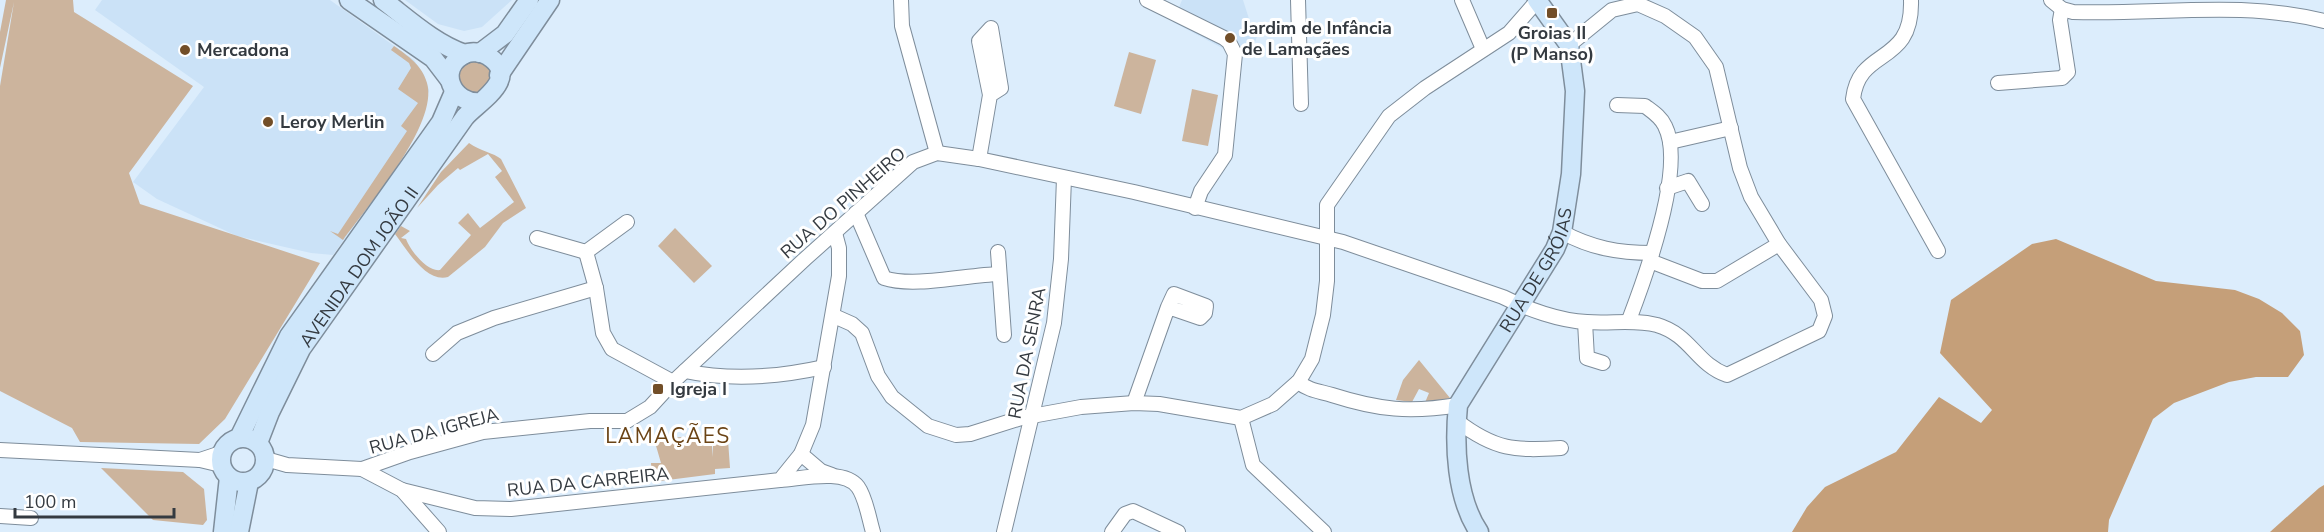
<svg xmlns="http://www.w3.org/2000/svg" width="2324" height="532" font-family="'Nunito Sans',sans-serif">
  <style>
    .built { fill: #cbe2f7 }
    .green { fill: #ccb49d }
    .forest { fill: #c59f79 }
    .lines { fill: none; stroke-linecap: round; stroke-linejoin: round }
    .street-casing { stroke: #7e8d9b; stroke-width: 16 }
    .secondary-casing { stroke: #7e8d9b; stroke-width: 21 }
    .street { stroke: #fff; stroke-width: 14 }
    .secondary { stroke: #cee6fa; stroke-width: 18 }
    .poi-dot { fill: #724e28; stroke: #fff; stroke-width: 2 }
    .labels { text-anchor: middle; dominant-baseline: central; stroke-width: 6; stroke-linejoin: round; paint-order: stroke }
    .poi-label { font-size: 18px; font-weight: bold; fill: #343a40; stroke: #fff; text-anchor: start }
    .street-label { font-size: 18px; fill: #343a40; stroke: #fff }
    .quarter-label { font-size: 21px; letter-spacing: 1.5px; fill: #6a4315; stroke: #fff }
  </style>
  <rect width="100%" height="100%" fill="#dcedfc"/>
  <g class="built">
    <polygon points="102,0 330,0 414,60 424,75 429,90 419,128 393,171 333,255 311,253 237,236 157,199 133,182 204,87 95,10"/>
    <polygon points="405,0 512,0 482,27 464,31 438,24"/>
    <polygon points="1182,0 1243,0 1250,22 1261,26 1249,58 1229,55 1226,50 1173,22"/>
  </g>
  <g class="green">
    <polygon points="6,0 73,0 74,12 193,86 129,173 140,204 320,263 225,419 199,444 80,442 72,428 0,391 0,86 14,2 0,68 0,32"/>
    <path d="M394,46c14,10 28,19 33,37 12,41 -60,124 -84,157l-13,-9 8,3 69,-103 -6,-5 17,-23 -20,-14 13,-21 -2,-5 -18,-13z"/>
    <polygon points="1129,52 1156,60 1141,114 1114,106"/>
    <polygon points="477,59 491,68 493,79 480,95 464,93 457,74 462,64"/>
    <polygon points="1192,89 1218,95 1208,146 1182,141"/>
    <path d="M469,143c11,8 25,10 32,16l25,49 -23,15 -18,24 -37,30c-22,6 -41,-27 -53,-43l6,-8 9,5 -9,7 5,1c4,11 21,33 34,31l31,-35 -13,-12 10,-10 12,15 34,-26 -19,-25 7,-6 -14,-17 -28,16 -2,-2 -20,17 -21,23 24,-36z"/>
    <polygon points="675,228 712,266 694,283 658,246"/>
    <polygon points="1419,360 1450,398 1424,405 1429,393 1419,389 1412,402 1396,400 1403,380"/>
    <polygon points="711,435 713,457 713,441 728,440 730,468 715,469 715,474 652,482 651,463 661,463 654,439"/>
    <polygon points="101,468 183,472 204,489 207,520 203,525 153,520"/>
  </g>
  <g class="forest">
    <polygon points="2056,239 2156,281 2235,290 2259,299 2282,313 2300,331 2304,355 2288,377 2256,377 2229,382 2174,403 2153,419 2109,520 2108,532 1792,532 1807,507 1825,487 1896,452 1939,397 1981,423 1992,410 1940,353 1951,300 2032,244"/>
    <polygon points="2324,485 2324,532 2270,532 2319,488"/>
  </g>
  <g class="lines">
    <g class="street-casing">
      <g id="street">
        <polyline points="901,0 902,26 937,153"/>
        <polyline points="1147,0 1224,38 1229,42 1235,54 1225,155 1201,191 1195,208"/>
        <polyline points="1298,0 1301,104"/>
        <polyline points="1462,0 1483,49"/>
        <path d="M1911,0c2,67 -52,46 -58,99l85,152"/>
        <path d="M2051,0l11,9 11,3c86,3 167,-12 251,9"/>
        <polyline points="1998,83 2062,78 2068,72 2060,20 2062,9"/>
        <path d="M1617,105l28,1c8,6 16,11 20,20 21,41 -20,152 -36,194"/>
        <polyline points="1670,142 1731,128"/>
        <polyline points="979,159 990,95 979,41 991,28 1001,88 990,95"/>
        <polyline points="1667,188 1688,181 1702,204"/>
        <path d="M856,213l28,65c29,10 82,-3 115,-4"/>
        <polyline points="627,222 586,252 596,288 603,333 612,349 673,382"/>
        <path d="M1562,232c29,16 57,21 90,21"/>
        <polyline points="537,238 586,252"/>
        <polyline points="998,252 1004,335"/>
        <polyline points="1650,261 1702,281 1717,281 1779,244"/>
        <polyline points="834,316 852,324 862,333 878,376 892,397 928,426 956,435 970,434 1021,418 1081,407 1134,403 1159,404 1241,418 1273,404 1299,381 1312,359 1323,315 1327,281 1327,205 1389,116 1425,88 1509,33 1537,1"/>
        <polyline points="1585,322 1587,358 1603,363"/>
        <polyline points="433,354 457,333 494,318 596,288"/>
        <path d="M685,371c46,10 94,6 139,-4"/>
        <path d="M1298,382c12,9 21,9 34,13 47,15 78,18 126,10"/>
        <polyline points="1134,403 1168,307 1200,318 1205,313 1206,306 1174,294 1168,307"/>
        <polyline points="1241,418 1253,465 1324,532"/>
        <path d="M1457,421c38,29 58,30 104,27"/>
        <polyline points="0,450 200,460 221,465"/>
        <polyline points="801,454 821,471 832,475"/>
        <path d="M266,459l21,6 75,4 48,-17 73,-20 107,-11h37l23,-14 23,-25 133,-124 107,-96 24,-9 42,6 155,33 209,50 160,55c24,12 57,24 84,25 24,2 46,-3 70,3 34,10 39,39 70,50l92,-44 6,-15 -4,-16 -42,-56 -28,-47 -11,-29 -24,-101 -21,-30 -30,-21 -27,-12 -26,6 -43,35"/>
        <polyline points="200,460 221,453"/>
        <polyline points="362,469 402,490 439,532"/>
        <path d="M780,480c21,-1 64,-12 78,7 8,11 11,32 15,45"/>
        <polyline points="402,490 475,508 511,509 780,480 801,454 813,425 839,276 839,248 835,233"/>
        <polyline points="0,516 31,518"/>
        <polyline points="1004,532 1054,323 1061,259 1064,178"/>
        <polyline points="1112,532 1125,514 1133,511 1178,532"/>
      </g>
    </g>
    <g class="secondary-casing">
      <g id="secondary">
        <polyline points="349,0 433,58 449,79"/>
        <path d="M383,0c25,19 52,44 82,54"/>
        <polyline points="480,53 505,34 529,0"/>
        <polyline points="499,75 550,0"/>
        <circle cx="243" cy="460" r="22"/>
        <polyline points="239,438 289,336 441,122 454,92"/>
        <path id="s1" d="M258,443l12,-31 31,-63 164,-232c13,-15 57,-39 23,-61 -6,-4 -17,-5 -23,-2 -29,14 -13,51 16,48"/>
        <polyline points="223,532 229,477"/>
        <polyline points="239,532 249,482"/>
        <path id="s2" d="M1479,532c-23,-34 -25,-87 -21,-127l97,-156 7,-17 9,-58 4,-83 -6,-46 -32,-45"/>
      </g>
    </g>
    <use href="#street" class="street"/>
    <use href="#secondary" class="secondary"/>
  </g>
  <g class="poi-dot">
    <rect x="1546" y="7" width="12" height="12" rx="3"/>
    <circle cx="1230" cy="38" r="6"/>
    <circle cx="185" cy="50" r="6"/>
    <circle cx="268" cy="122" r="6"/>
    <rect x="652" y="383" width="12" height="12" rx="3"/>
  </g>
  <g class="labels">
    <g class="poi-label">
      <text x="1242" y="28">Jardim de Infância<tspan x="1242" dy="21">de Lamaçães</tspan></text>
      <text x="1552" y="33" text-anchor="middle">Groias II<tspan x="1552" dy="21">(P Manso)</tspan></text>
      <text x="197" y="50">Mercadona</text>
      <text x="280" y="122">Leroy Merlin</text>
      <text x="670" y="389">Igreja I</text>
    </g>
    <g class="street-label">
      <text transform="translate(843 203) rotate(-41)">RUA DO PINHEIRO</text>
      <text stroke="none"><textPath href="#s1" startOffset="204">AVENIDA DOM JOÃO II</textPath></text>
      <text stroke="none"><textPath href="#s2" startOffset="288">RUA DE GRÓIAS</textPath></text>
      <text transform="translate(1027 353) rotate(-79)">RUA DA SENRA</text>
      <text transform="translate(434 431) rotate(-15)">RUA DA IGREJA</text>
      <text transform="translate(588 482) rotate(-6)">RUA DA CARREIRA</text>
    </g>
    <g class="quarter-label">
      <text x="668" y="436">LAMAÇÃES</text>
    </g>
  </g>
  <path d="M15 508v9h159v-9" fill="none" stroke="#343a40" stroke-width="3"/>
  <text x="24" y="508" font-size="18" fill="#343a40" stroke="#ffffff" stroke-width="4.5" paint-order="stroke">100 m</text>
</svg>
